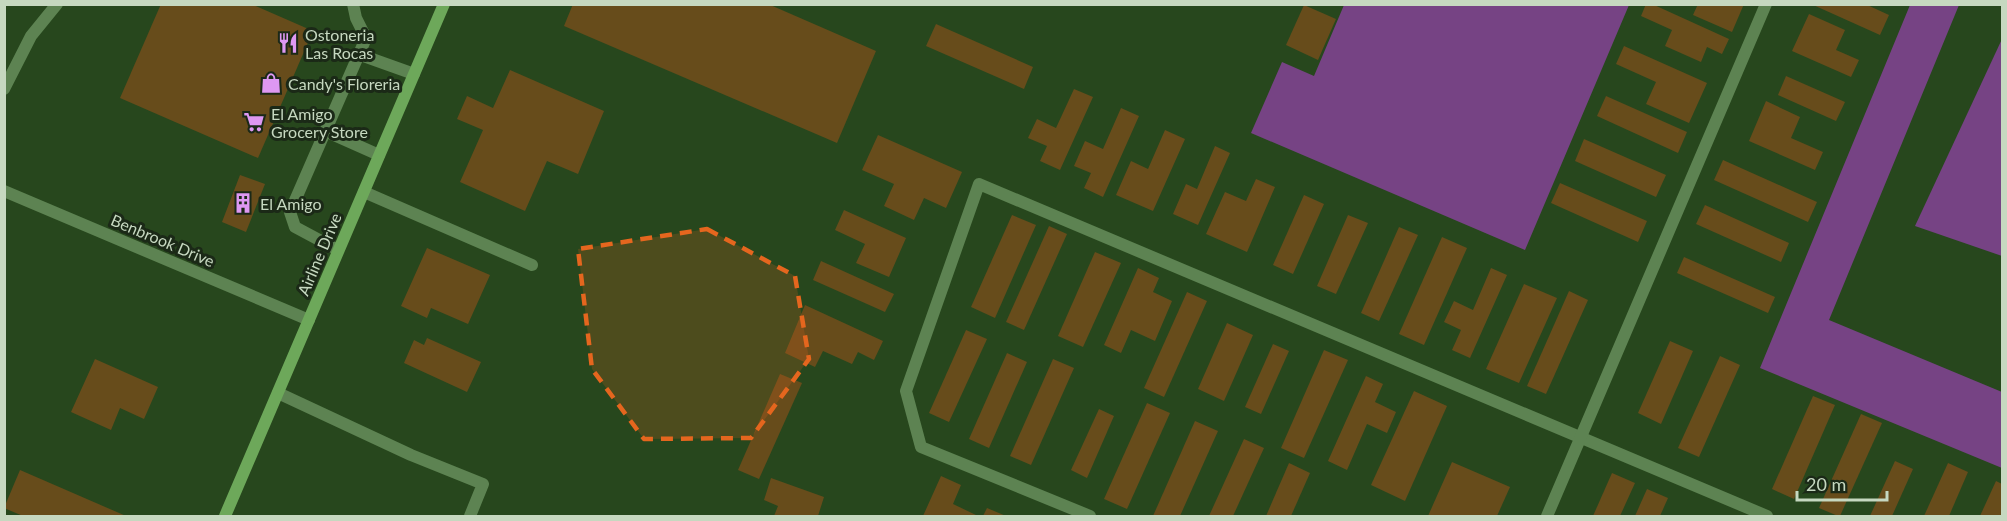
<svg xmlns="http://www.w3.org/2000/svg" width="2007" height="521" font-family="Lato,sans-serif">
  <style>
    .green { fill: #764384 }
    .building { fill: #674c1b }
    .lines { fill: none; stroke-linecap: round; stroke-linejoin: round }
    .service { stroke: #5d8352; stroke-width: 12 }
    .minor { stroke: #5d8352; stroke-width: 12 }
    .secondary { stroke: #6da85a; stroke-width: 12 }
    .marked { fill: #e5661e; fill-opacity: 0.2; stroke: #e5661e; stroke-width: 4.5; stroke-dasharray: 12 8; stroke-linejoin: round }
    .labels { text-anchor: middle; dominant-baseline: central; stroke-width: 6; stroke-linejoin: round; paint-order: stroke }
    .poi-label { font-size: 16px; fill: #c6d8c0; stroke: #1b2917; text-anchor: start }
    .street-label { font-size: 16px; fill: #c6d8c0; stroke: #1b2917 }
  </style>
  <rect width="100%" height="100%" fill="#27471d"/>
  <g class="green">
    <polygon points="1344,5 1629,5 1525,250 1251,133 1282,62 1314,76"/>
    <polygon points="1910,5 1959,5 1829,320 2002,392 2002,468 1760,368"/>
    <polygon points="2002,39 2002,256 1915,226"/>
  </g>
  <g class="building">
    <polygon points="161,4 251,4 313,31 258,158 120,98"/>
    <polygon points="573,4 768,4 876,51 837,143 564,26"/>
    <polygon points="1646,4 1652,4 1729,39 1722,54 1707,47 1701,62 1665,46 1672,30 1641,16"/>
    <polygon points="1698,4 1744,4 1732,32 1693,15"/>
    <polygon points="1811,4 1865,4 1889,15 1880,35"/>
    <polygon points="1304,5 1336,19 1318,60 1286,45"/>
    <polygon points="1809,14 1845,30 1836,50 1859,60 1851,77 1792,51"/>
    <polygon points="936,24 1033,67 1024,89 926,46"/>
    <polygon points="1624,46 1707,83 1689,123 1646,104 1656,82 1616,64"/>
    <polygon points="510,70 604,111 578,174 547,161 525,211 460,182 483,130 457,119 467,96 493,108"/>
    <polygon points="1786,76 1845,102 1836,121 1778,95"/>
    <polygon points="1074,89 1093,97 1060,170 1040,161 1047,146 1028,138 1037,119 1056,128"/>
    <polygon points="1606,96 1687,132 1678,153 1597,116"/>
    <polygon points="1766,101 1800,117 1791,138 1823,152 1815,170 1749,141"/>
    <polygon points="1121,108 1139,116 1103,197 1084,188 1091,173 1074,166 1085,141 1103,149"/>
    <polygon points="1165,130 1185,139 1153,211 1116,195 1131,161 1148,169"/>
    <polygon points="878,135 962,172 946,208 924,198 914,220 884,206 894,184 862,170"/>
    <polygon points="1584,139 1666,175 1656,197 1575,161"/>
    <polygon points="1215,146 1230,153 1198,225 1173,214 1186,184 1197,189"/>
    <polygon points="1723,160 1817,202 1808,222 1714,180"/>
    <polygon points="240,175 265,184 246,232 222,222"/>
    <polygon points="1256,179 1275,187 1247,252 1206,234 1225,192 1246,201"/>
    <polygon points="1560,183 1647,221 1638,242 1551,203"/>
    <polygon points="1304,195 1324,204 1293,274 1273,265"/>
    <polygon points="1705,205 1789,243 1781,262 1696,224"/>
    <polygon points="844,210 906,238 889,277 856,263 865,244 835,230"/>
    <polygon points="1012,215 1036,225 995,318 971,307"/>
    <polygon points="1348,215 1368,223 1336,294 1317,286"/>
    <polygon points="1049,226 1067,234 1024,330 1006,322"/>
    <polygon points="1399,227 1418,235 1379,321 1361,313"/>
    <polygon points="1442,237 1467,248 1424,345 1399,334"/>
    <polygon points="427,248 490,275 468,324 431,308 427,318 401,306"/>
    <polygon points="1095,252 1121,263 1083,347 1058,336"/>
    <polygon points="1684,257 1775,297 1768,313 1677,273"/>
    <polygon points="821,261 894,294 885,312 813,280"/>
    <polygon points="1138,268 1159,278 1153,292 1172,301 1155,341 1131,330 1121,353 1104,345"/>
    <polygon points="1491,268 1507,275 1470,358 1452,350 1461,330 1444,322 1454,301 1473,310"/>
    <polygon points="1524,284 1557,298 1519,383 1486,369"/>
    <polygon points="1569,291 1588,300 1546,394 1527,386"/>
    <polygon points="1187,292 1207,301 1164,397 1144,388"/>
    <polygon points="805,305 883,341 874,360 858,352 852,364 823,351 815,367 785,353"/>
    <polygon points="1227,323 1253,335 1224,401 1198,389"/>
    <polygon points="966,330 987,339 949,422 929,413"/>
    <polygon points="427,338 481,362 467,392 404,363 414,340 424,345"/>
    <polygon points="1670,341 1693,351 1661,424 1638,413"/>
    <polygon points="1273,344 1289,351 1261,414 1245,407"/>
    <polygon points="1324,350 1348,360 1304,458 1281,448"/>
    <polygon points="1007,353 1027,362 989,448 969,439"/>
    <polygon points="1720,356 1740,365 1699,457 1678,448"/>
    <polygon points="95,359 158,387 144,419 120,408 111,430 71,412"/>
    <polygon points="1053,359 1074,368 1031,465 1010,456"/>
    <polygon points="780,374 802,383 759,479 738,470"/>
    <polygon points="1366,376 1383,384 1375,402 1396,412 1387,433 1367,424 1347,470 1328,461"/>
    <polygon points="1414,391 1447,406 1405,501 1371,485"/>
    <polygon points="1813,396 1835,405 1794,499 1772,489"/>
    <polygon points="1147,403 1170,413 1127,509 1104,499"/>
    <polygon points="1099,409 1114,416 1087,478 1071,470"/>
    <polygon points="1861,414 1882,423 1840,516 1838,516 1819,508"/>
    <polygon points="1195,421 1218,431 1180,516 1153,516"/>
    <polygon points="1244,439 1264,448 1233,516 1209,516"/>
    <polygon points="1895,461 1913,469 1892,516 1870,516"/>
    <polygon points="1452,462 1510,487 1497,516 1428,516"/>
    <polygon points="1289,463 1310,473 1291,516 1266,516"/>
    <polygon points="1948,463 1968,472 1949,516 1924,516"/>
    <polygon points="20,470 126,516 23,516 4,508"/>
    <polygon points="1612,473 1635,483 1620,516 1593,516"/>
    <polygon points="941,476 961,485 953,504 976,515 975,516 923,516"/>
    <polygon points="771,478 824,497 818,516 774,516 778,506 764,500"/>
    <polygon points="1996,481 2002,484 2002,516 1980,516"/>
    <polygon points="1647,489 1668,498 1660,516 1635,516"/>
    <polygon points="987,508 1006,516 983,516"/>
  </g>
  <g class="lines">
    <g class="service">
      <polyline points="358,54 414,74"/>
      <polyline points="4,89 31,36 57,4"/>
      <polyline points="325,131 379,155"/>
      <polyline points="364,192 532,265"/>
      <polyline points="338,250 295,227 290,212 366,38 356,18 353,4"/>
      <polyline points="278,393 411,455 483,484 470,516"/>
      <polyline points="1090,516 921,447 906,391 979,184 1767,516"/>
      <polyline points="1547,516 1766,4"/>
    </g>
    <polyline class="minor" points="4,191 309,320"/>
    <polyline class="secondary" points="225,516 444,4"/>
  </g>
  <path class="marked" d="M707,229l88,47 14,83 -58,79 -107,1 -52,-70 -14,-120z"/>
  <defs>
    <g id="restaurant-bare" transform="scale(1.62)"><path d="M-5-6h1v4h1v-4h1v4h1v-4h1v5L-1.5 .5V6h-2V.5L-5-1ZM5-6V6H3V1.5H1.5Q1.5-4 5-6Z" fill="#de98f2" stroke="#1b2917" stroke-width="2.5" paint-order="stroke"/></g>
    <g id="shop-bare" transform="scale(1.62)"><path d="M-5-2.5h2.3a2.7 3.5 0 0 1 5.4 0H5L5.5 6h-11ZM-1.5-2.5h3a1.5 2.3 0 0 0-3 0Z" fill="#de98f2" stroke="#1b2917" stroke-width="2.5" paint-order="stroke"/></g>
    <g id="supermarket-bare" transform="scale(1.62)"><path d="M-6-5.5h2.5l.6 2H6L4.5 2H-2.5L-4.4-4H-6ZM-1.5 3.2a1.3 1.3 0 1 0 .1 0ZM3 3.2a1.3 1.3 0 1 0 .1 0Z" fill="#de98f2" stroke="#1b2917" stroke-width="2.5" paint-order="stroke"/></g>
    <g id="building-bare" transform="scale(1.62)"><path d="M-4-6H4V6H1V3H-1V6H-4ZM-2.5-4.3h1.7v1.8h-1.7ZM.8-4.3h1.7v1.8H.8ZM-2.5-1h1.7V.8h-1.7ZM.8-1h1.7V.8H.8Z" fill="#de98f2" stroke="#1b2917" stroke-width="2.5" paint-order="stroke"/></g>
  </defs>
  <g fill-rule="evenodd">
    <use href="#restaurant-bare" x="288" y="43"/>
    <use href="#shop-bare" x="271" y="83"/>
    <use href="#supermarket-bare" x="254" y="122"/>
    <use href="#building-bare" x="243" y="203"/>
  </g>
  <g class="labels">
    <g class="poi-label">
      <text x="305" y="34">Ostoneria<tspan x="305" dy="18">Las Rocas</tspan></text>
      <text x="288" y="83">Candy's Floreria</text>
      <text x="271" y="113">El Amigo<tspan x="271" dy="18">Grocery Store</tspan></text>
      <text x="260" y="203">El Amigo</text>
    </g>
    <g class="street-label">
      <text transform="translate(163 240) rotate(23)">Benbrook Drive</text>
      <text transform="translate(319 254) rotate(-67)">Airline Drive</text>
    </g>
  </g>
  <rect width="2007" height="521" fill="none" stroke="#c6d8c0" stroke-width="12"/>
  <path d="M1797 491v9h90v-9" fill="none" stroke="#c6d8c0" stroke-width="3"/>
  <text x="1806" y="491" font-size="18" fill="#c6d8c0" stroke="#1b2917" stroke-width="4.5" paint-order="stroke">20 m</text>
</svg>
